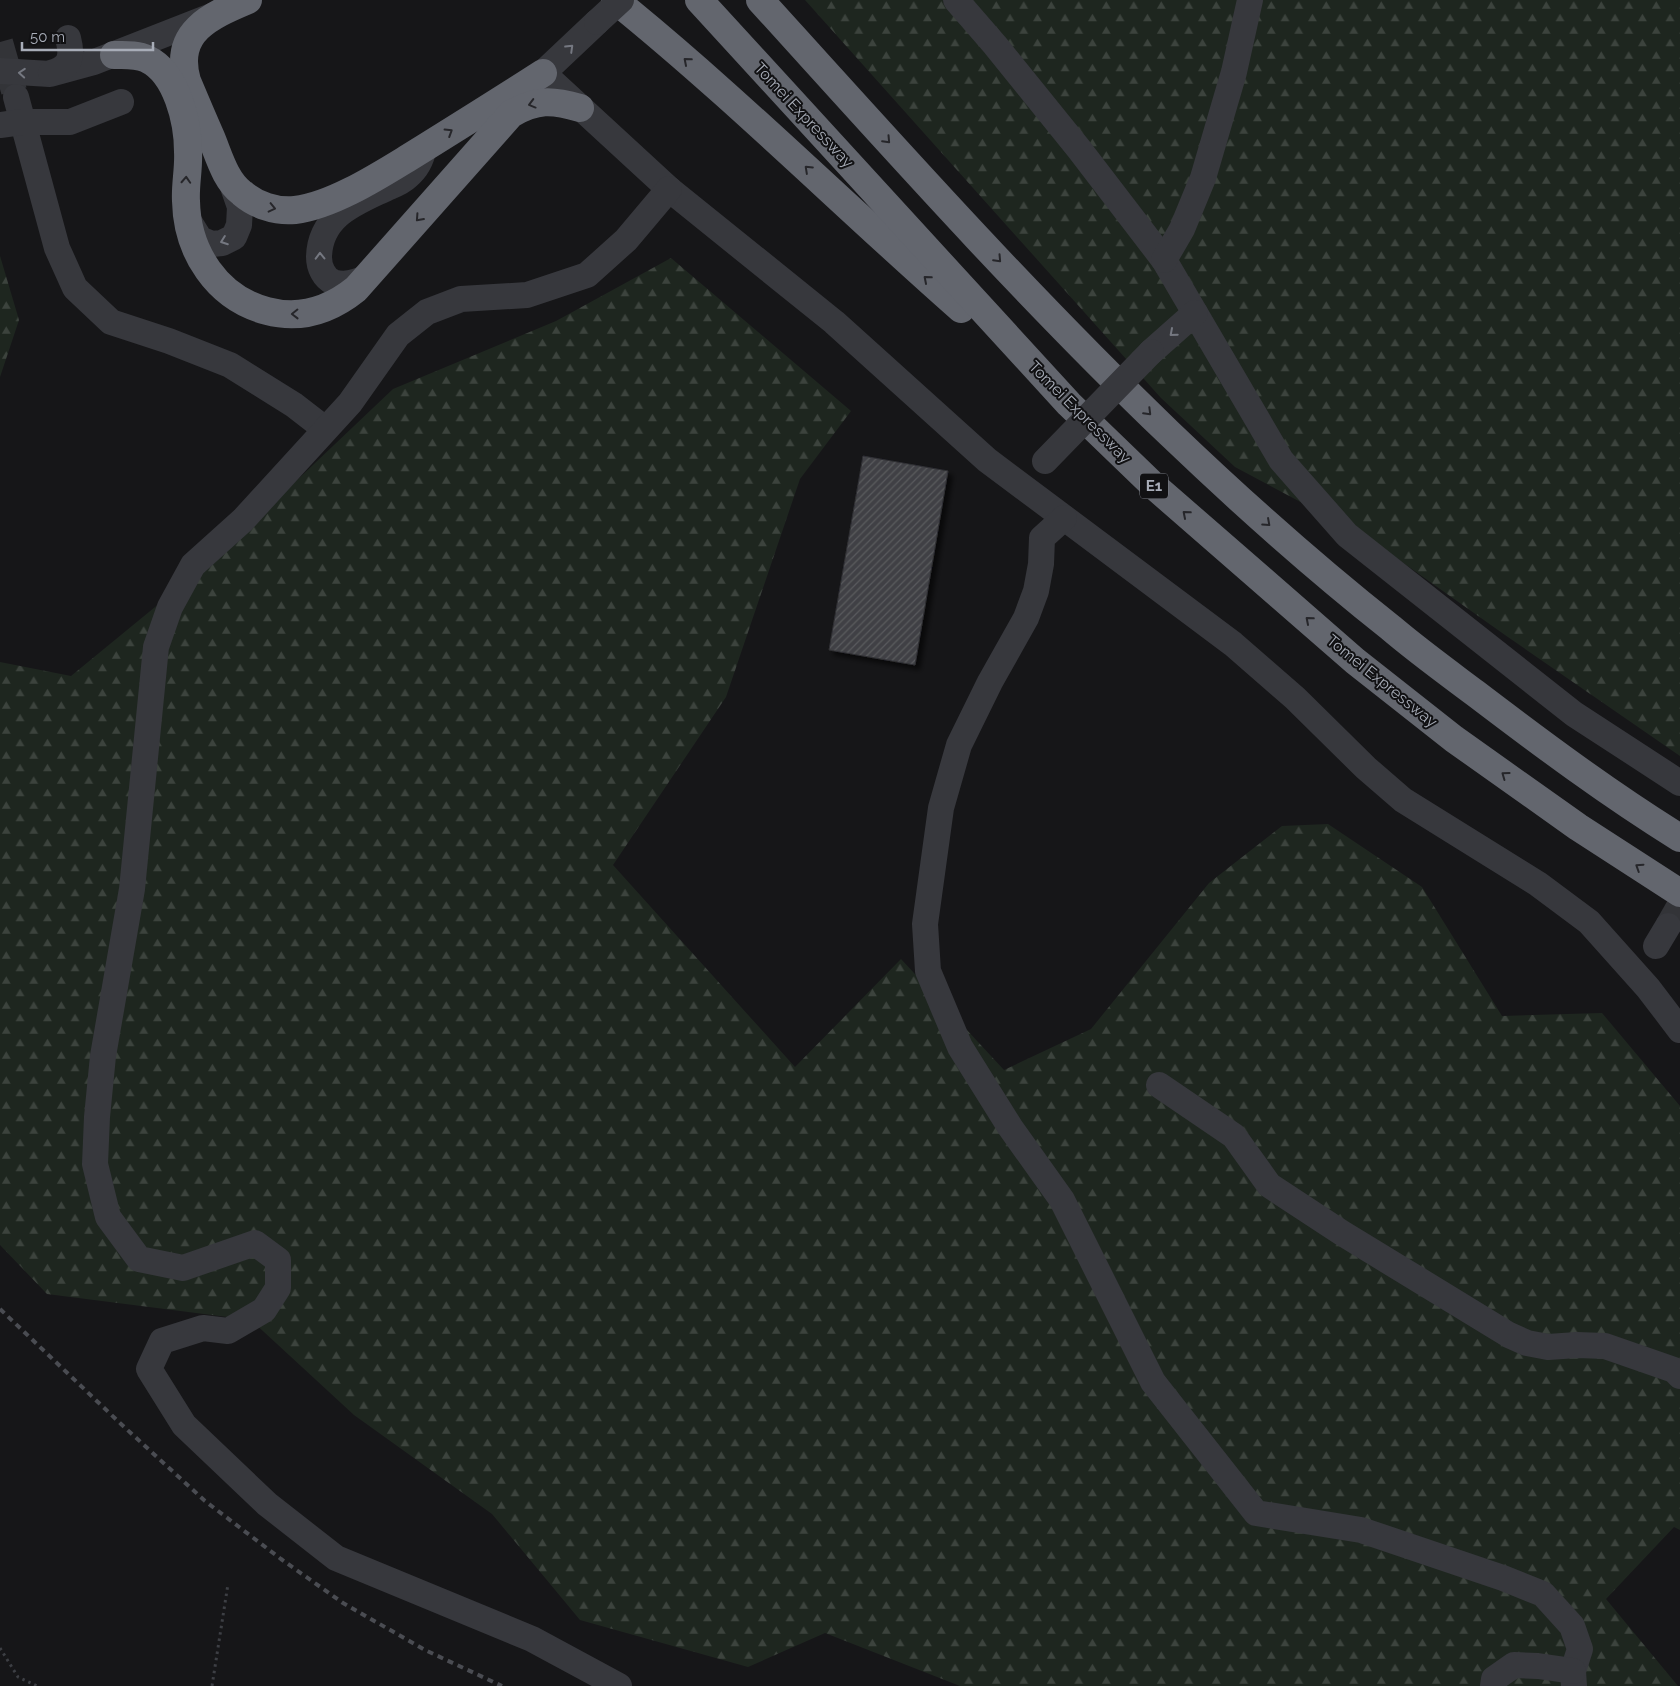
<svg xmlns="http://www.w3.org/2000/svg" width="1680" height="1686" font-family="Raleway,sans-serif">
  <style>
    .forest { fill: url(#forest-firs) }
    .building { fill: url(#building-hatch); stroke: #303034; filter: url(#shadow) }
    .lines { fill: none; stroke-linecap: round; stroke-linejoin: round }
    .minor-tunnel { stroke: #333438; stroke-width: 26; stroke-dasharray: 26 13; stroke-linecap: butt }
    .path { stroke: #3d3f44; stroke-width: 3; stroke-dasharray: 2.5 4; stroke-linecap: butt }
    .minor { stroke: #37383d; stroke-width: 26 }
    .highway { stroke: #63666e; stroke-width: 28 }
    .rail { stroke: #4a4c52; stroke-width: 4; stroke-dasharray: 6 5; stroke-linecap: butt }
    .minor-bridge { stroke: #37383d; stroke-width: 26 }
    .oneway { stroke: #757881 }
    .oneway2 { stroke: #26262a }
    .labels { text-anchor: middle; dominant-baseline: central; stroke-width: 4; stroke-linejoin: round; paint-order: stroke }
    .shield { fill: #111113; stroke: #7b7e86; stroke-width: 1 }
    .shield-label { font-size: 15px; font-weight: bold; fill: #a8adb8 }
    .street-label { font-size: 16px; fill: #a8adb8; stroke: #111113 }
  </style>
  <defs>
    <pattern id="forest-firs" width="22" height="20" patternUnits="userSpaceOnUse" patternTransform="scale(1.25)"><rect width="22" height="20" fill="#1e261f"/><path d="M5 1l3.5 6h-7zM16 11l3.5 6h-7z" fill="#3c433d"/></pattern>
    <pattern id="building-hatch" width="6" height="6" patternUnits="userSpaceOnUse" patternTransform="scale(1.25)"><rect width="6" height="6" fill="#404145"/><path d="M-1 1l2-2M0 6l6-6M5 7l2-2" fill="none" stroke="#595a5e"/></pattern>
    <filter id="shadow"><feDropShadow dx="4.5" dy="4.5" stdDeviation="2.5" flood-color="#0009"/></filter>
  </defs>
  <rect width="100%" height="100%" fill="#161618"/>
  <g class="forest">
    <polygon points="805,0 1680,0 1680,756 1505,635 1368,538 1235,467 1161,398"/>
    <polygon points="0,256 19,320 0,377"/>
    <polygon points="671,258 851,411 800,479 726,697 613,865 795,1067 901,959 1004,1070 1091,1029 1209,883 1282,826 1328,824 1422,887 1502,1016 1602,1013 1680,1106 1680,1530 1674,1527 1606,1599 1678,1686 960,1686 825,1633 748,1667 580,1620 492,1514 354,1415 251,1320 47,1294 0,1245 0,662 71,676 216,557 393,389 556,321"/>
  </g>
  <polygon class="building" points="863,456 948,471 915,665 829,650"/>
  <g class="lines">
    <g class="minor-tunnel">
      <polyline points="0,42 14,91"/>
      <polyline points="1668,926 1680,905"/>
    </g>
    <g class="path">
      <polyline points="0,1648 18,1677 37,1686"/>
      <polyline points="212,1686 228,1584"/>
    </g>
    <g class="minor">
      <polyline points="956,0 995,45 1079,149 1164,260 1281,460 1347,535 1574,714 1680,783"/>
      <polyline points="597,22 543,73 669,189 834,322 987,460 1233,644 1295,698 1366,768 1403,800 1538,884 1589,922 1648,988 1680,1030"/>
      <polyline points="0,71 50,74 94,62 214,15"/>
      <path d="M51,73c20,-6 22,-16 17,-35"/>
      <polyline points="16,97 57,248 75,288 111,322 169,341 230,365 294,405 325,429"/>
      <polyline points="0,125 22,122 70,122 121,102"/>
      <polyline points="187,218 200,239 212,244 222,243 234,237 239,225 240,207 232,184"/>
      <polyline points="1164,260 1182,229 1203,178 1234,72 1250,0"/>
      <path d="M366,278c-11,4 -21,8 -33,4 -9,-4 -14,-15 -14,-25 1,-42 37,-54 68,-69 7,-3 15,-6 20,-11 10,-8 14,-17 17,-29"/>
      <polyline points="1151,352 1195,313"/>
      <polyline points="1064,518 1042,538 1041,564 1036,591 1026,618 990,682 959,745 941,808 925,924 928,971 960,1047 1010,1127 1062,1200 1153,1382 1256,1513 1361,1530 1503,1578 1543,1594 1572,1626 1580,1649 1573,1671 1574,1686"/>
      <polyline points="1656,946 1668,926"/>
      <polyline points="1159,1085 1234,1136 1269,1185 1342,1233 1509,1335 1527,1343 1548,1347 1577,1345 1605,1346 1674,1370 1680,1376"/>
      <polyline points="619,1686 532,1639 336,1558 267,1504 184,1425 149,1369 162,1341 203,1328 228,1331 264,1310 278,1288 278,1260 255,1243 183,1268 139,1259 108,1217 95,1164 97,1117 103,1056 132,889 156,647 170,607 193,565 243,520 350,403 398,335 427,312 461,299 527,295 587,275 626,240 669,189"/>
      <polyline points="1493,1686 1494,1679 1514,1665 1538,1666 1573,1671"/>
    </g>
    <g class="highway">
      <path d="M248,0c-38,16 -75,32 -61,81 8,19 16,38 24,56 8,19 14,43 31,56 14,12 34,19 53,17 36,-4 82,-33 113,-52 45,-28 90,-56 135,-85"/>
      <path d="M615,0c120,97 230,207 346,309"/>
      <polyline points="699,0 1069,404 1153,485 1355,661 1454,739 1578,827 1680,893"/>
      <path d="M760,0c133,147 266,296 409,433 71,68 145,134 222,195 27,23 56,44 84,65 67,51 134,101 205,145"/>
      <path d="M114,55c11,0 23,-1 33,4 30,14 41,63 41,93 1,16 -3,33 -2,49 1,51 31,97 81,110 34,9 63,-1 89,-22l155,-175c26,-15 41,-14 69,-6"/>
    </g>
    <polyline class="rail" points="0,1309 121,1424 205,1501 281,1559 343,1603 425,1650 502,1686"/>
    <g class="minor-bridge">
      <polyline points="597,22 621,0"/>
      <polyline points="1045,461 1151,352"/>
    </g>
  </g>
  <defs><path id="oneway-chevron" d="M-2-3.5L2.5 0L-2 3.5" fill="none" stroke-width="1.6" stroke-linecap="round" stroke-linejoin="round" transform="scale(1.25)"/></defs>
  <g class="oneway">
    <use href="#oneway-chevron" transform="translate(570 48) rotate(-44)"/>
    <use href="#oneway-chevron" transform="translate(22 73) rotate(-176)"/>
    <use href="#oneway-chevron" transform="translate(224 241) rotate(160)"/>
    <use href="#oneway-chevron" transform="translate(320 256) rotate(-91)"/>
    <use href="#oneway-chevron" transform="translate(1173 333) rotate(139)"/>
  </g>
  <g class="oneway2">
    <use href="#oneway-chevron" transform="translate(687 61) rotate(-139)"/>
    <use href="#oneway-chevron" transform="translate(532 104) rotate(165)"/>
    <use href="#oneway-chevron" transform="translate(449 132) rotate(-32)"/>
    <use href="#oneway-chevron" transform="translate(887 140) rotate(47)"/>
    <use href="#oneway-chevron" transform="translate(808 169) rotate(-137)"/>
    <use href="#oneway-chevron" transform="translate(186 180) rotate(-87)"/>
    <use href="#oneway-chevron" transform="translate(272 208) rotate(13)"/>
    <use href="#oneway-chevron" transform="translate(419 218) rotate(132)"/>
    <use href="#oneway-chevron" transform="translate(998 259) rotate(47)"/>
    <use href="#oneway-chevron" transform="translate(927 279) rotate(-139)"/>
    <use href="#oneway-chevron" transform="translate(295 314) rotate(179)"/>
    <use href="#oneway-chevron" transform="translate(1148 412) rotate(45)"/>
    <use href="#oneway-chevron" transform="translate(1186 514) rotate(-139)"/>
    <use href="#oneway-chevron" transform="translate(1267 523) rotate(42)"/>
    <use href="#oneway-chevron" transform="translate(1309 620) rotate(-139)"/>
    <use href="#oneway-chevron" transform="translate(1505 775) rotate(-144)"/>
    <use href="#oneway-chevron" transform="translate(1639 867) rotate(-147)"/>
  </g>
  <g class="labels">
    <rect class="shield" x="1140" y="473.5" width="28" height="25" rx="4"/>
    <g class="shield-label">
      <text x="1154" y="486">E1</text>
    </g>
    <g class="street-label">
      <text transform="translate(804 115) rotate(47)">Tomei Expressway</text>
      <text transform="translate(1080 412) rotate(45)">Tomei Expressway</text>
      <text transform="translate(1382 681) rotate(39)">Tomei Expressway</text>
    </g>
  </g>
  <path d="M22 42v8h131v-8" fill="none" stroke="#a8adb8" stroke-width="2.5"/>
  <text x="30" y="42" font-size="15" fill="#a8adb8" stroke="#111113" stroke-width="4" paint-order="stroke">50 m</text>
</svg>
